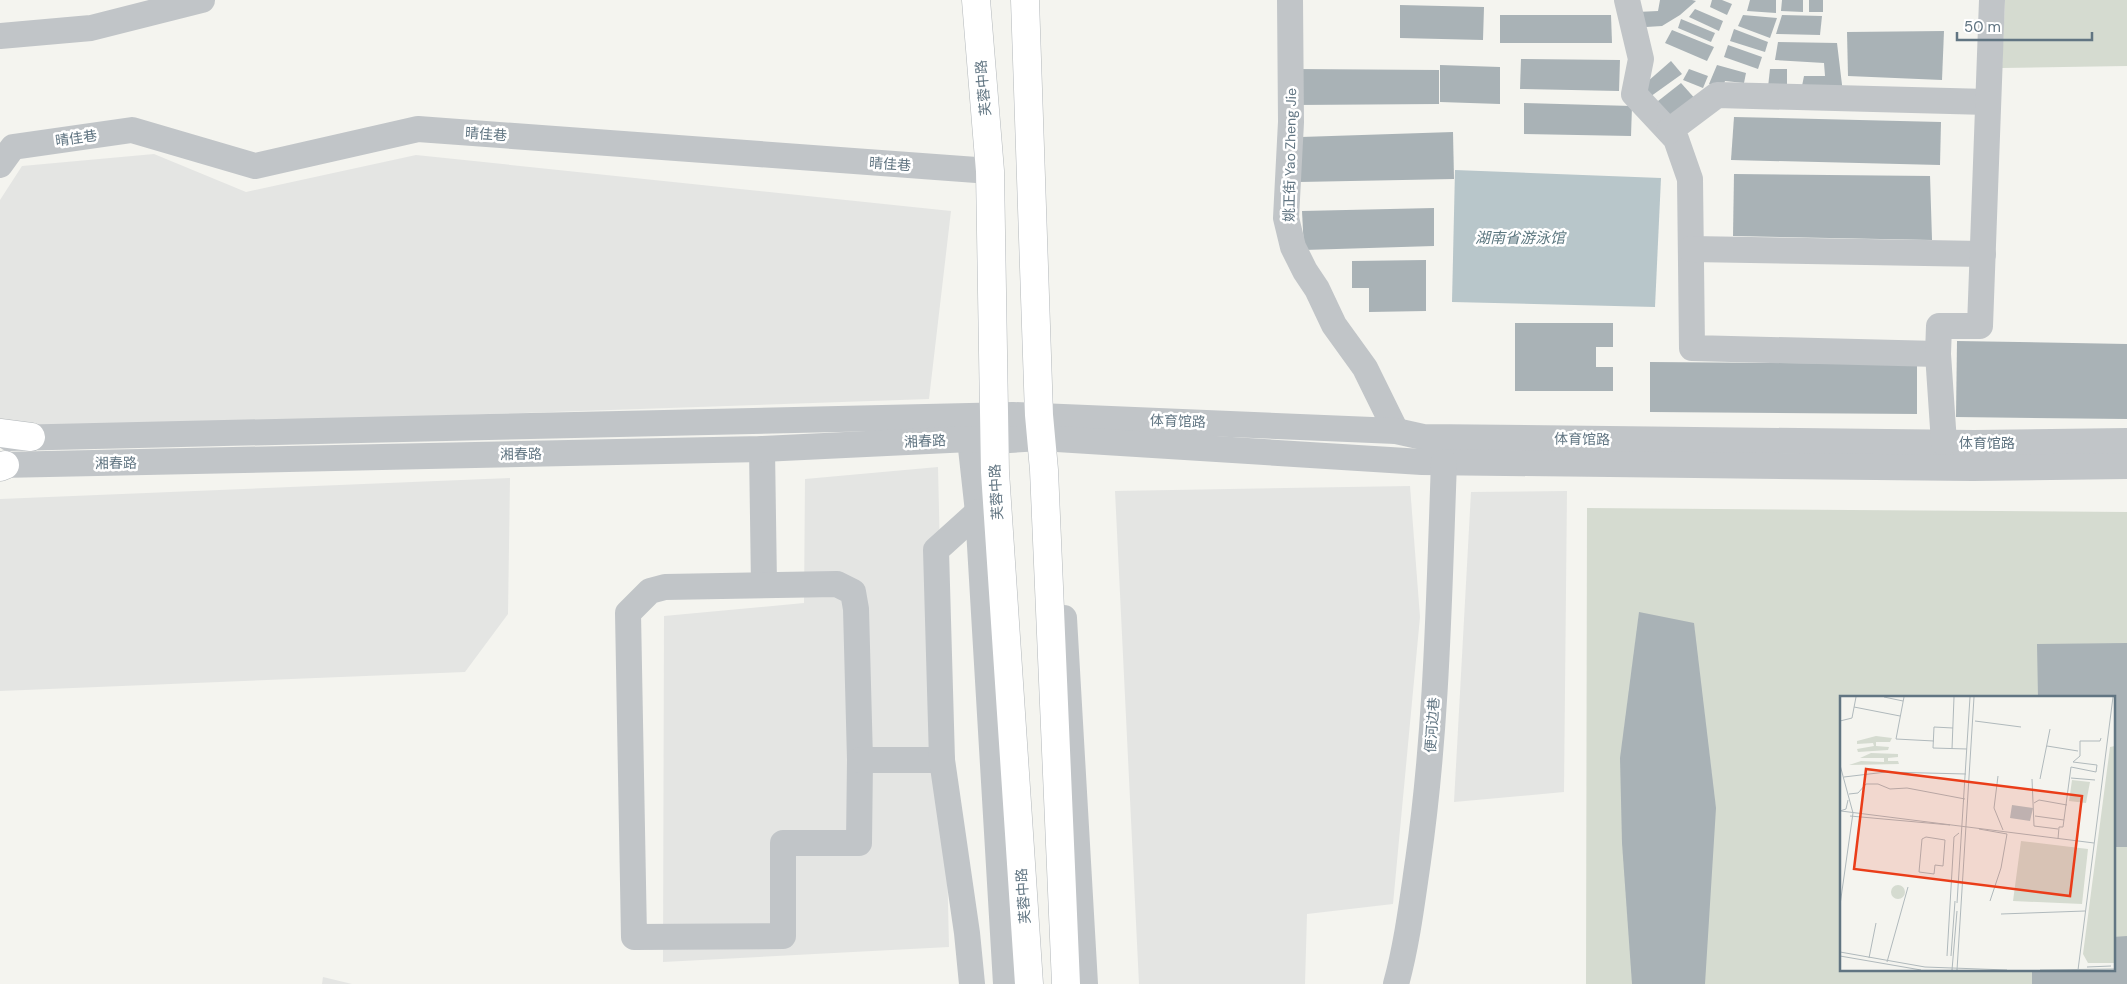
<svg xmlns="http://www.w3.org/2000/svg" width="2127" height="984" font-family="'DM Sans','Noto Sans SC',sans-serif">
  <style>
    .built { fill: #e4e5e3 }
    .green { fill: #d5dbd0; fill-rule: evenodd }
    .water { fill: #b8c6ca }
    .building { fill: #a9b2b6 }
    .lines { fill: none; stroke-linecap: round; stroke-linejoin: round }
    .major-casing { stroke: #b2b7ba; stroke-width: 29 }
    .minor { stroke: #c1c5c8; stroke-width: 26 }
    .major { stroke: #fff; stroke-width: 28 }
    .labels { text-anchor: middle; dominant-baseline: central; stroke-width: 5; stroke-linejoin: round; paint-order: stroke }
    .street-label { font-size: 14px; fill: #617582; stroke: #fff }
    .water-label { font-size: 15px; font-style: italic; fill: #5d7880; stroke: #fff }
    .inset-road { fill: none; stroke: #b0b9bc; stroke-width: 1 }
    .view { fill: #ea3d19; fill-opacity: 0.15; stroke: #ea3d19; stroke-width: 2.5 }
    .inset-edge { fill: none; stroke: #617582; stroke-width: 2.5 }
  </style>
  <rect width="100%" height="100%" fill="#f4f4ef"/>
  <g class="built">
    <polygon points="154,154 246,192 416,155 951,211 929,399 24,430 0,423 0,200 22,166"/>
    <polygon points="938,467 949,947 663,962 664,616 804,603 805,479"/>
    <polygon points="510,478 508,614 465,672 0,691 0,499"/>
    <polygon points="1410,486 1420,617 1393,904 1307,914 1305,984 1139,984 1115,491"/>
    <polygon points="1567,491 1564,792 1454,802 1471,492"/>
    <polygon points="323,977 352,984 322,984"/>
  </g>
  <g class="green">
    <polygon points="2005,0 2127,0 2127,66 2002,68"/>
    <path d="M1587,508l540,4v472h-541zM1841,698h272v272h-272z"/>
  </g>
  <polygon class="water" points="1455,170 1661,178 1655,307 1452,302"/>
  <g class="building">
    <polygon points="1660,0 1692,0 1696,1 1680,15 1662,26 1646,27 1637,12 1658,11"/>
    <polygon points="1712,0 1722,0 1732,4 1727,15 1710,7"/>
    <polygon points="1750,0 1776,0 1776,13 1747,11"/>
    <polygon points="1782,0 1803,0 1803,12 1781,11"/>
    <rect x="1809" y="0" width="14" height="12"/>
    <polygon points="1400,5 1484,7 1483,40 1400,38"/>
    <polygon points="1695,9 1723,21 1719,31 1689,17"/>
    <polygon points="1500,15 1611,15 1612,43 1500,43"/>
    <polygon points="1743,15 1777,18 1770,38 1738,26"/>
    <polygon points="1782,15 1822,16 1820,35 1776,34"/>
    <polygon points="1681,19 1715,33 1711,42 1678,28"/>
    <polygon points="1734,29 1768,42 1765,52 1730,41"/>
    <polygon points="1672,30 1714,47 1707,61 1665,43"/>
    <polygon points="1944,31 1942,80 1848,76 1847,32"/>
    <polygon points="1778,42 1837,43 1843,93 1801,91 1804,76 1825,76 1824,63 1775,60"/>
    <polygon points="1728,45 1762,57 1758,69 1724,57"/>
    <polygon points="1521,59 1620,60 1619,91 1520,89"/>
    <polygon points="1671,61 1682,74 1647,99 1639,89"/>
    <polygon points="1440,65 1500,67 1500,104 1440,102"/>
    <polygon points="1717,65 1746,73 1744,83 1725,81 1722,90 1709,84"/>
    <polygon points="1295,69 1439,70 1439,104 1295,105"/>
    <polygon points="1689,69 1708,76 1703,88 1683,80"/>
    <polygon points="1770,69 1787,69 1787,87 1768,87"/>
    <polygon points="1681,83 1698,102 1670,124 1653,105"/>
    <polygon points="1524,103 1632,106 1631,136 1524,134"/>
    <polygon points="1734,117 1941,122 1940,165 1731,160"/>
    <polygon points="1453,132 1454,179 1299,182 1301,137"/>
    <polygon points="1734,174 1930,176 1932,240 1733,236"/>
    <polygon points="1434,208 1434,246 1304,250 1302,211"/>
    <polygon points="1426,260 1426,311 1369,312 1369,288 1352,288 1352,261"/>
    <polygon points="1515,323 1613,323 1613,347 1596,347 1596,367 1613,367 1613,391 1515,391"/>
    <polygon points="1957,341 2127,344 2127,419 1956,417"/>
    <polygon points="1650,362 1917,364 1917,414 1650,412"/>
    <polygon points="1639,612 1694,623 1716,808 1705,984 1632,984 1622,843 1620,758"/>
    <polygon points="2127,643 2127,847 2113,847 2113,698 2038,698 2037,644"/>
    <polygon points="2127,936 2127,984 2032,984 2032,970 2113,970 2113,937"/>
  </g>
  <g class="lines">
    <g class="major-casing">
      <g id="major">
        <polyline points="976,0 990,171 995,472 1029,984"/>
        <polyline points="1025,0 1039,415 1044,470 1066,984"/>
        <polyline points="0,433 31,437"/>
        <polyline points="0,467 5,465"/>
      </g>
    </g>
    <g class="minor">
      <polyline points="1290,0 1291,122 1286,218 1293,247 1305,271 1317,289 1334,325 1365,368 1396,431"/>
      <polyline points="1627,0 1641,59 1634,94 1676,139 1690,179 1692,348 1938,354"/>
      <polyline points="0,36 91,28 202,0"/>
      <polyline points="1669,131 1717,95 1988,102"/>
      <polyline points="0,165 13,147 132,130 255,166 418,129 990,171"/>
      <polyline points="1691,249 1983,254"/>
      <polyline points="9,438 1013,415 1396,431 1423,437 1974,443 2127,441"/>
      <polyline points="970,439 978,512 1006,984"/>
      <polyline points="1944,443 1938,354 1939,326 1980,326 1992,0"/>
      <polyline points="762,449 764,585"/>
      <polyline points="0,465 762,449 970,439 994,441 1041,438 1422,462 1973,468 2127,466"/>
      <polygon points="837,584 853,592 856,609 860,760 859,843 783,843 783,936 634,937 628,613 650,591 665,587"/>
      <polyline points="1064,618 1085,984"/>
      <polyline points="860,760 942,760"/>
      <polyline points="972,984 967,933 942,760 936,550 978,512"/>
      <path d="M1396,984c11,-40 16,-82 22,-123 19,-132 21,-266 26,-399"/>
    </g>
    <use href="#major" class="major"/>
  </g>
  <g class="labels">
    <g class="street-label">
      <text transform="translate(983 88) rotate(-95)">芙蓉中路</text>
      <text transform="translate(486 134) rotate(4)">晴佳巷</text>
      <text transform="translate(76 138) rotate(-8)">晴佳巷</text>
      <text transform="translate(1290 155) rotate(-89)">姚正街 Yao Zheng Jie</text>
      <text transform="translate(890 164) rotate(4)">晴佳巷</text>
      <text transform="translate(1178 421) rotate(2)">体育馆路</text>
      <text transform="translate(1582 439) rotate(1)">体育馆路</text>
      <text transform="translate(925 441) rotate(-3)">湘春路</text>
      <text x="1987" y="443">体育馆路</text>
      <text transform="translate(521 454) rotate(-1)">湘春路</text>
      <text transform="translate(116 463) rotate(-1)">湘春路</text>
      <text transform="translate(996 492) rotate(-93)">芙蓉中路</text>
      <text transform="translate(1432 725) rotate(-86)">便河边巷</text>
      <text transform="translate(1023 896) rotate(-94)">芙蓉中路</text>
    </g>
    <g class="water-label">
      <text x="1520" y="238">湖南省游泳馆</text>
    </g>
  </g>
  <g transform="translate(1840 696)">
    <rect width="275" height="275" fill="#f4f4ef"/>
    <path d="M36,40l16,2 -2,4h-14v4l13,1 -1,3 -30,2 -1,-3 17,-3 -1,-3 -16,1v-3zM275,50v217h-27l-5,-9 27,-207zM31,57l27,1v3l-10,1v3h10l1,3 -50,1 12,-4 23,1v-4h-24zM232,84l18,2 -4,21 -17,-2zM181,145l67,8 -6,55 -69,-3zM51 196a7 7 0 1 1 14 0a7 7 0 1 1-14 0Z" fill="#d5dbd0"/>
    <path d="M172,109l21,3 -3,13 -20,-3z" fill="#b8c6ca"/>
    <path class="inset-road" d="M44,1l19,4M64,1l-8,42 38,2M14,11l46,9M0,25l12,-3 4,-21M135,25l46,6M113,32l-19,-1 -1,21 34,1M207,50l31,5M112,53l2,-52M0,69l13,48 -13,92M158,80l-4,32 9,22M4,81l42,-5 80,2M231,82l24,2M192,83l2,47 24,3M200,83l10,-50M9,98l9,-1 8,-9h12l12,5 17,-1 58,11M194,107l5,-3 28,5M0,115l6,-2 2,-9M1,115l253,32M10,120l100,9M195,120l29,4M139,133l28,5M86,141l19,3 -2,26 -8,-1 -1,9 -15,-2 3,-33zM218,143l1,-12h4l8,-60 25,5 1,-7 -24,-3 7,-6v-15h20l1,-3M150,205l11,-33 6,-34M117,207l13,-206M161,218l84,-3M0,256l85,15 82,3M0,260l81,14M107,260l7,-119 5,-4M111,260l4,-55M29,262l7,-35M47,266l21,-75M247,271l24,-1M112,274l5,-59M117,274l17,-273M200,274l75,-1M238,274l35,-273"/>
    <path class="view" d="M26,73l216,27 -12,100 -216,-27z"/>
    <rect width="275" height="275" class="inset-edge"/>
  </g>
  <path d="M1957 32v8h135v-8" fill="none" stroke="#617582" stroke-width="2.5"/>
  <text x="1964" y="32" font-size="15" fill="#617582" stroke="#ffffff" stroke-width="4" paint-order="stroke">50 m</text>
</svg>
